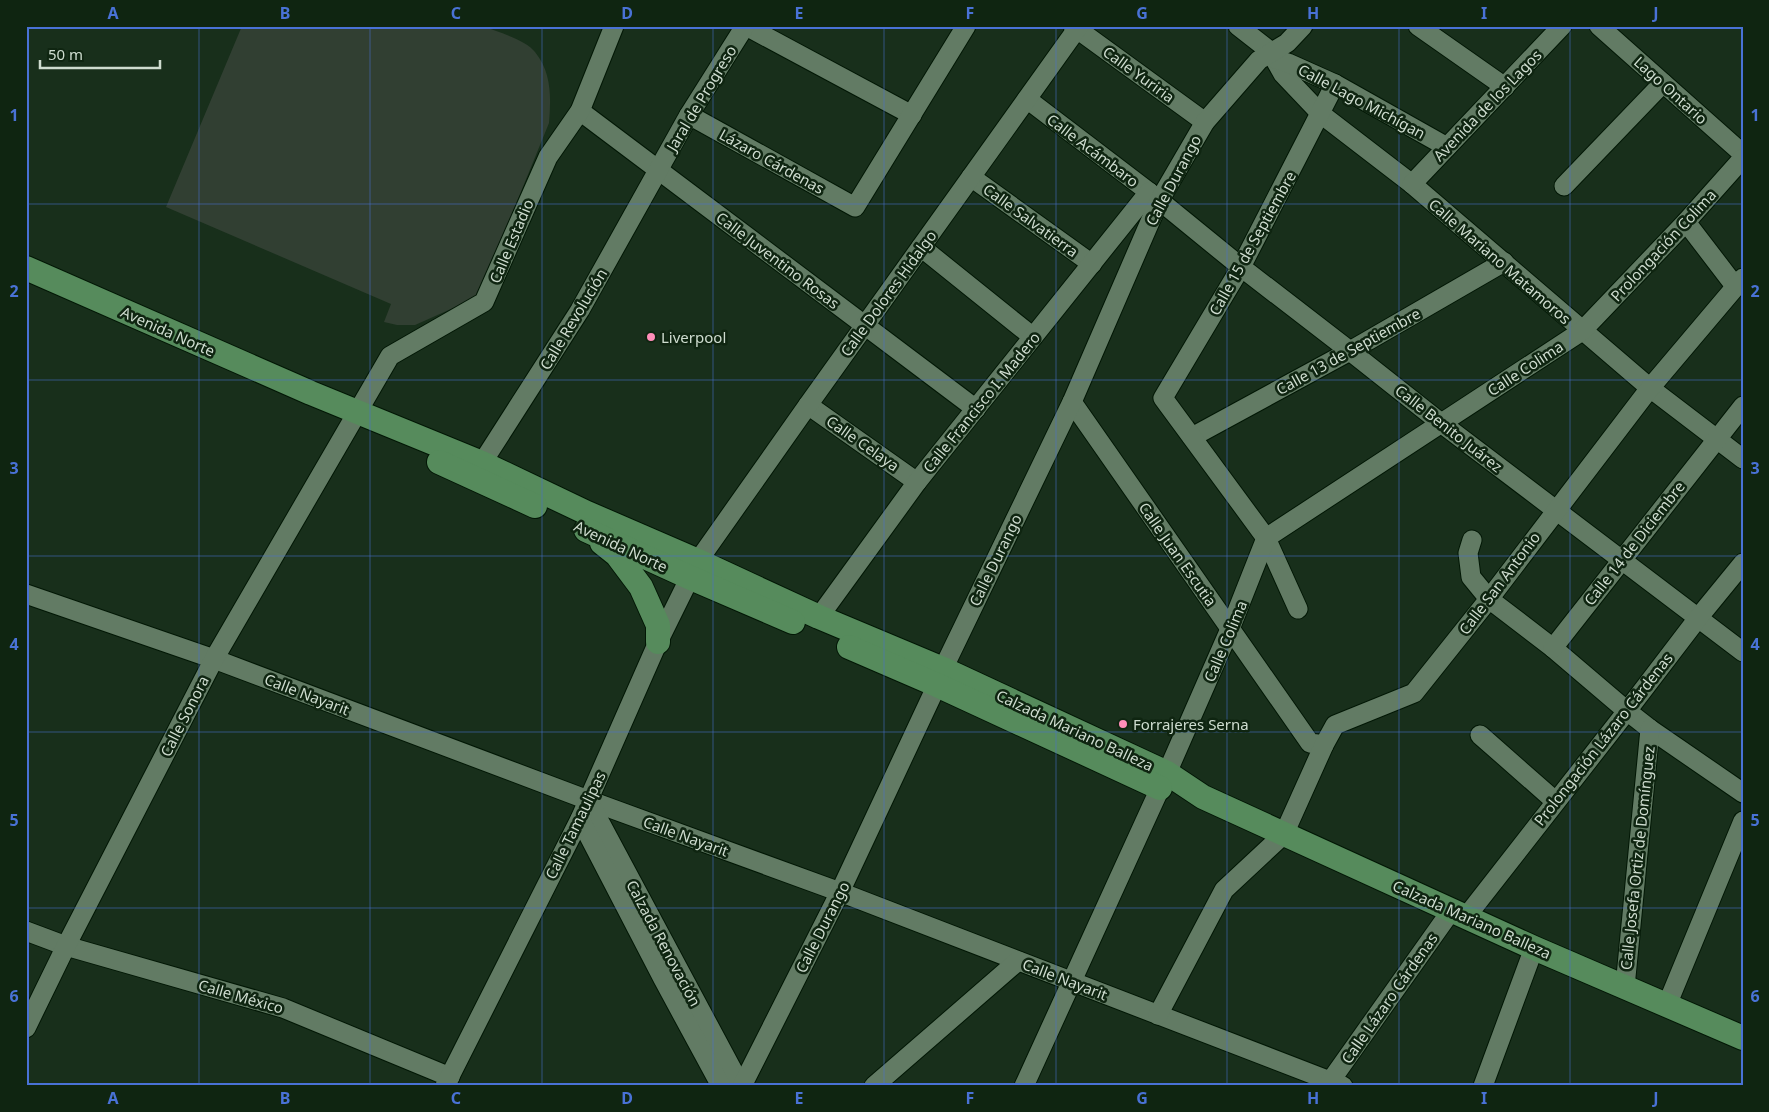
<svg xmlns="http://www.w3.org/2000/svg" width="1769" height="1112" font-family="'Noto Sans',sans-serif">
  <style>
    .green { fill: #313f32 }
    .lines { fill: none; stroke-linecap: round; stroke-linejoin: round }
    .minor-casing { stroke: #021705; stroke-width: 21 }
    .major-casing { stroke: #021705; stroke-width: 26 }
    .minor { stroke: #627b64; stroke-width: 19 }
    .major { stroke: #568b5c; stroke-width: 24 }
    .grid { fill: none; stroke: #4972d6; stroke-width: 1; stroke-opacity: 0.55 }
    .poi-dot { fill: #ff8eb9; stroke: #0f2511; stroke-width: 2 }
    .labels { text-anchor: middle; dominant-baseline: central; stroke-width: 5; stroke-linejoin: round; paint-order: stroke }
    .street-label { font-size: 15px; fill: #cedccf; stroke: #0f2511 }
    .poi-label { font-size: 15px; fill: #cedccf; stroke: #0f2511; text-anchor: start }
    .neatline { fill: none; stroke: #4972d6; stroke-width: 2 }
    .grid-label { font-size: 16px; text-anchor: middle; font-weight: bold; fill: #4972d6 }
  </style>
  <rect width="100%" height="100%" fill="#182f1b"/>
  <path class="green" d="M242,26h241c15,6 43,14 52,26 17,21 16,46 14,71l-71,174 -63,28h-18l-13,-3 7,-18 -225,-97z"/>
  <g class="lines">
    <g class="minor-casing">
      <g id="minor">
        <polyline points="746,26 912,115"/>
        <polyline points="1073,26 1205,122"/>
        <polyline points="1238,26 1270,51 1283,74 1321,114 1412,184 1650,388 1743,459"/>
        <polyline points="1418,26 1505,87"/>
        <polyline points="1599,26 1743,154"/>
        <polyline points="1275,59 1288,63 1335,84 1447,147"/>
        <polyline points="1027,99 1149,192 1241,267 1350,351 1441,423 1743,652"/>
        <polyline points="580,111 976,409"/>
        <polyline points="689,115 855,207 966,26"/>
        <polyline points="971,177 1092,264"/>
        <polyline points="1412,184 1562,26"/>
        <polyline points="1564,186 1663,83"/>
        <polyline points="1686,222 1735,286"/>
        <polyline points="921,247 1033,337"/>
        <polyline points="1072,402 1310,743 1324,745"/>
        <polyline points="808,405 917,482"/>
        <polyline points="1192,437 1350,351 1504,262"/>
        <polyline points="482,463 580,310 689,115 745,26"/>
        <polyline points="1472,540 1468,553 1471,577 1489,599 1553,648 1627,711 1650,729 1743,793"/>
        <polyline points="26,594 214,659 588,800 840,892 1343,1086"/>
        <polyline points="1298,609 1266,538 1163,398 1241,267 1335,84"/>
        <polyline points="819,617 917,482 1149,192"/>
        <polyline points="1553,648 1743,406"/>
        <polyline points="1480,735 1555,801"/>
        <polyline points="588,800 741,1086"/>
        <polyline points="580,819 663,979 721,1086"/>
        <polyline points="1466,917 1627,711 1698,618 1743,563"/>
        <polyline points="26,931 66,946 283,1008 450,1077"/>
        <polyline points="1625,987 1650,729"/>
        <polyline points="1667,1005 1743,821"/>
        <polyline points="1158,1015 1224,890 1284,834 1324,745 1335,725 1414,693 1489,599 1650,388 1743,278"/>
        <polyline points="26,1028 66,946 214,659 390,356 484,302 548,157 580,111 614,26"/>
        <polyline points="445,1086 580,819 658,642 698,561 808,405 1079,26"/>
        <polyline points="742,1086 840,892 937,685 943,669 1072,402 1159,201 1205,122 1259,60 1287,43 1303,26"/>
        <polyline points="874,1086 1018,961"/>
        <polyline points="1024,1086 1167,773 1230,629 1266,538 1582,331 1686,222 1743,158"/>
        <polyline points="1327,1086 1451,911"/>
        <polyline points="1483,1086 1534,948"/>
      </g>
    </g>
    <g class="major-casing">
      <g id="major">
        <polyline points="26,268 311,393 482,463 587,513 698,561 819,617 943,669 1167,773 1203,797 1534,948 1743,1038"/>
        <polyline points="439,462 535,506"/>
        <polyline points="586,530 691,578 793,622"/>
        <polyline points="602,543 617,555 641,587 658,625 658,642"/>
        <polyline points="849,647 937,685 1160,788"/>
      </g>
    </g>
    <use href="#minor" class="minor"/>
    <use href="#major" class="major"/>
  </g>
  <path class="grid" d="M199,26v1060M370,26v1060M542,26v1060M713,26v1060M884,26v1060M1056,26v1060M1227,26v1060M1399,26v1060M1570,26v1060M26,204h1717M26,380h1717M26,556h1717M26,732h1717M26,908h1717"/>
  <g class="poi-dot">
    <circle cx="651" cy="337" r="5"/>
    <circle cx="1123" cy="724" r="5"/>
  </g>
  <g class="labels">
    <g class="street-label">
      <text transform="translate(1139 74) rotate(36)">Calle Yuriria</text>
      <text transform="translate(1671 90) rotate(42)">Lago Ontario</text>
      <text transform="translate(701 98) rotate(-59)">Jaral de Progreso</text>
      <text transform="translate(1362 101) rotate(28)">Calle Lago Michígan</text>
      <text transform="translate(1487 105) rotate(-46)">Avenida de los Lagos</text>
      <text transform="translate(1093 150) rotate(37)">Calle Acámbaro</text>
      <text transform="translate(772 161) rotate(29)">Lázaro Cárdenas</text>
      <text transform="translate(1173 180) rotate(-62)">Calle Durango</text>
      <text transform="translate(1031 220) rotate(36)">Calle Salvatierra</text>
      <text transform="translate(511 241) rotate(-67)">Calle Estadio</text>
      <text transform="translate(1252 243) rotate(-61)">Calle 15 de Septiembre</text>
      <text transform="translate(1663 245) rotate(-47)">Prolongación Colima</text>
      <text transform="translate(778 260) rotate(37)">Calle Juventino Rosas</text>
      <text transform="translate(1500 261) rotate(41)">Calle Mariano Matamoros</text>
      <text transform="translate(888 293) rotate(-54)">Calle Dolores Hidalgo</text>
      <text transform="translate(573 319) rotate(-59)">Calle Revolución</text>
      <text transform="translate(168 331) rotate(24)">Avenida Norte</text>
      <text transform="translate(1348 351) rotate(-29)">Calle 13 de Septiembre</text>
      <text transform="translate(1525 368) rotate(-33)">Calle Colima</text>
      <text transform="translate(981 402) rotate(-51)">Calle Francisco I. Madero</text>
      <text transform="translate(1449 428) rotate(38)">Calle Benito Juárez</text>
      <text transform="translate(863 443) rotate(35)">Calle Celaya</text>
      <text transform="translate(1634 543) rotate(-52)">Calle 14 de Diciembre</text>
      <text transform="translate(621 546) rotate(25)">Avenida Norte</text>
      <text transform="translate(1178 554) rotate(55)">Calle Juan Escutia</text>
      <text transform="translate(995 560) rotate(-64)">Calle Durango</text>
      <text transform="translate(1499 583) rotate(-53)">Calle San Antonio</text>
      <text transform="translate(1225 641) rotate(-67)">Calle Colima</text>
      <text transform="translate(307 694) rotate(21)">Calle Nayarit</text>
      <text transform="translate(184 716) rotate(-63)">Calle Sonora</text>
      <text transform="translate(1075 730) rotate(25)">Calzada Mariano Balleza</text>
      <text transform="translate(1603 739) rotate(-52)">Prolongación Lázaro Cárdenas</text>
      <text transform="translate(575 825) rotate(-64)">Calle Tamaulipas</text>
      <text transform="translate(686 836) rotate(20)">Calle Nayarit</text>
      <text transform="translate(1637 858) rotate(-84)">Calle Josefa Ortiz de Domínguez</text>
      <text transform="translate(1472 919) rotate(24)">Calzada Mariano Balleza</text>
      <text transform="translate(822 927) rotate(-63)">Calle Durango</text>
      <text transform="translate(664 943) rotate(62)">Calzada Renovación</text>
      <text transform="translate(1065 979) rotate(21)">Calle Nayarit</text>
      <text transform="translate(241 996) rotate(16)">Calle México</text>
      <text transform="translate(1389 998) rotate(-55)">Calle Lázaro Cárdenas</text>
    </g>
    <g class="poi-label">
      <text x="661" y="337">Liverpool</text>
      <text x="1133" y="724">Forrajeres Serna</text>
    </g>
  </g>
  <rect width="1769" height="1112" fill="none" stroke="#0f2511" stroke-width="55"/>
  <path d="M40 60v8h120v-8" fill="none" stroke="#cedccf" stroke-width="2.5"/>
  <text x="48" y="60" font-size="15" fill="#cedccf" stroke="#0f2511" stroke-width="4" paint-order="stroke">50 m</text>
  <rect x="28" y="28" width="1714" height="1056" class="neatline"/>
  <g class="grid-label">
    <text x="113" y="19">A</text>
    <text x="285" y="19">B</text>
    <text x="456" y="19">C</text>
    <text x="627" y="19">D</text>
    <text x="799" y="19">E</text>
    <text x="970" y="19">F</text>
    <text x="1142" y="19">G</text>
    <text x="1313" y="19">H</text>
    <text x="1484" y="19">I</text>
    <text x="1656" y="19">J</text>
    <text x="14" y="121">1</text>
    <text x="1755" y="121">1</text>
    <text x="14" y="297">2</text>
    <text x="1755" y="297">2</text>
    <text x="14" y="474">3</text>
    <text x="1755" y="474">3</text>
    <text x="14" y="650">4</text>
    <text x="1755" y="650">4</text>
    <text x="14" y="826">5</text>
    <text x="1755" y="826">5</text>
    <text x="14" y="1002">6</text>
    <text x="1755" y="1002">6</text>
    <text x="113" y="1104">A</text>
    <text x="285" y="1104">B</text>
    <text x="456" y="1104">C</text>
    <text x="627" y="1104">D</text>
    <text x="799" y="1104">E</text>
    <text x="970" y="1104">F</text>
    <text x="1142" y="1104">G</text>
    <text x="1313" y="1104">H</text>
    <text x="1484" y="1104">I</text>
    <text x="1656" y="1104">J</text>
  </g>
</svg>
